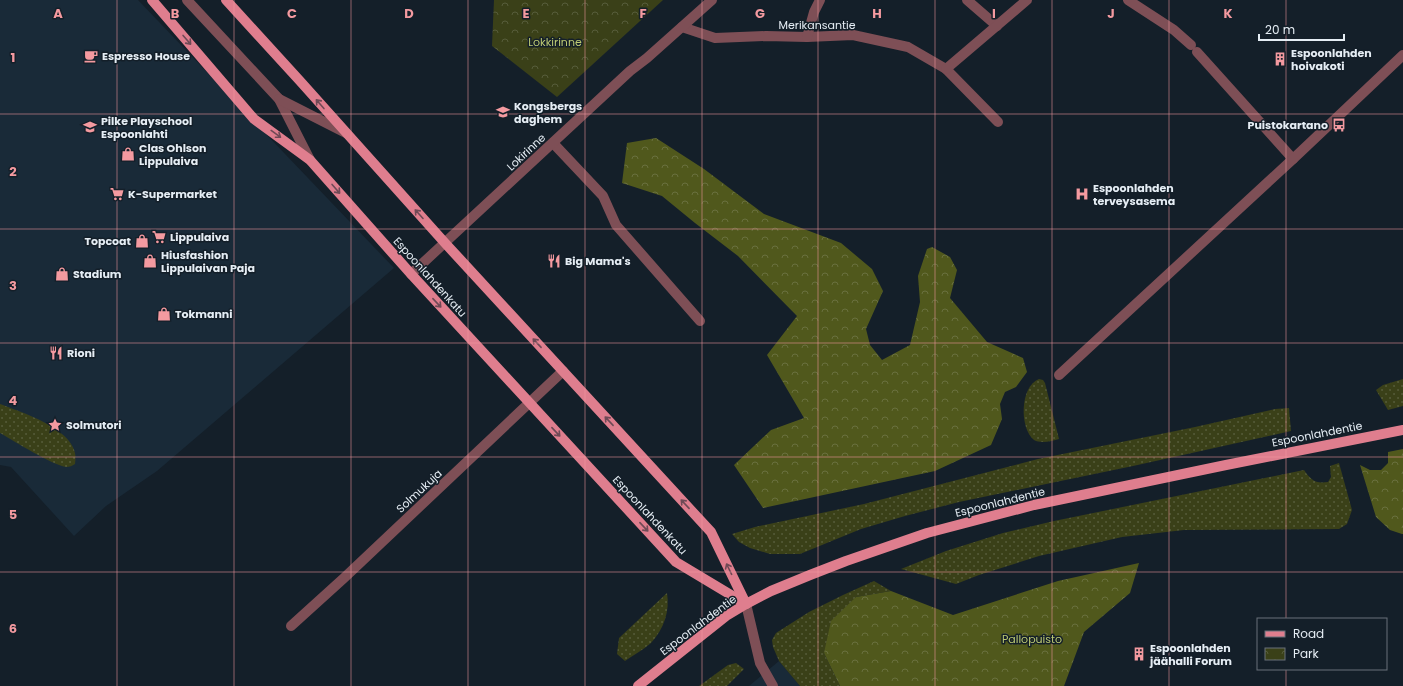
<svg xmlns="http://www.w3.org/2000/svg" width="1403" height="686" font-family="Poppins,sans-serif">
  <style>
    .built { fill: #192a38 }
    .grass { fill: url(#grass-dots) }
    .forest { fill: url(#forest-crowns) }
    .park { fill: url(#park-crowns) }
    .lines { fill: none; stroke-linecap: round; stroke-linejoin: round }
    .minor { stroke: #7e4f56; stroke-width: 10 }
    .major { stroke: #df7e8e; stroke-width: 10 }
    .oneway { stroke: #6f4a56 }
    .grid { fill: none; stroke: #f49aa0; stroke-width: 1; stroke-opacity: 0.55 }
    .labels { text-anchor: middle; dominant-baseline: central; stroke-width: 3; stroke-linejoin: round; paint-order: stroke }
    .street-label { font-size: 11px; fill: #e5edf4; stroke: #141f29 }
    .park-label { font-size: 11px; fill: #bdca73; stroke: #141f29 }
    .poi-label { font-size: 11px; font-weight: bold; fill: #e5edf4; stroke: #141f29; text-anchor: start }
    .grid-label { font-size: 13px; text-anchor: middle; font-weight: bold; fill: #f49aa0; stroke: #141f29; stroke-width: 3; stroke-linejoin: round; paint-order: stroke }
  </style>
  <defs>
    <pattern id="grass-dots" width="8" height="8" patternUnits="userSpaceOnUse"><rect width="8" height="8" fill="#3a4018"/><path d="M2 2h.1M6 6h.1" fill="none" stroke="#565c3a" stroke-width="1.8" stroke-linecap="round"/></pattern>
    <pattern id="forest-crowns" width="20" height="18" patternUnits="userSpaceOnUse"><rect width="20" height="18" fill="#50581c"/><path d="M2 6a3 3 0 1 1 6 0M12 15a3 3 0 1 1 6 0" fill="none" stroke="#69703e"/></pattern>
    <pattern id="park-crowns" width="20" height="18" patternUnits="userSpaceOnUse"><rect width="20" height="18" fill="#3a4018"/><path d="M2 6a3 3 0 1 1 6 0M12 15a3 3 0 1 1 6 0" fill="none" stroke="#565c3a"/></pattern>
  </defs>
  <rect width="100%" height="100%" fill="#141f29"/>
  <g class="built">
    <polygon points="0,0 138,0 394,268 157,471 106,506 74,536 11,467 0,465"/>
    <polygon points="779,661 800,686 749,686"/>
  </g>
  <g class="grass">
    <path d="M1039,379l4,1 2,3 14,56c-7,2 -18,5 -25,1 -15,-12 -14,-54 5,-61z"/>
    <polygon points="1403,379 1403,406 1388,410 1376,390 1383,385"/>
    <path d="M0,404c23,9 83,27 75,60 -3,2 -5,3 -9,3 -16,-3 -50,-25 -66,-34z"/>
    <polygon points="1289,408 1291,431 1133,466 959,502 905,516 861,529 800,554 770,554 750,548 739,542 732,534 755,527 864,504 1038,459 1195,427 1275,409"/>
    <path d="M1339,463l13,47 -5,14 -8,5 -155,1 -62,7 -83,19 -60,19 -23,9 -55,-15 45,-18 57,-18 51,-12 250,-51c7,10 11,14 24,12l3,-5 -1,-11z"/>
    <polygon points="874,581 891,591 856,597 824,653 840,686 800,686 779,661 773,647 772,640 776,633 809,612 843,595"/>
    <path d="M667,593c3,18 -3,36 -16,50 -8,7 -18,12 -26,18l-8,-7 2,-16z"/>
    <polygon points="736,663 744,669 727,686 699,686 728,665"/>
  </g>
  <g class="forest">
    <polygon points="656,138 704,169 764,214 841,243 872,269 883,291 866,329 870,345 882,360 910,345 920,302 918,276 927,249 932,247 950,257 957,270 950,298 987,342 1023,358 1027,372 1016,387 1005,392 1000,404 1002,419 991,445 935,471 763,508 734,465 771,430 804,418 767,355 797,316 738,256 695,223 662,196 622,183 627,143"/>
    <polygon points="1403,449 1403,534 1402,534 1390,530 1376,517 1360,465 1370,470 1381,470 1388,463 1388,452"/>
    <polygon points="1139,563 1130,593 1084,632 1064,686 840,686 824,653 831,621 856,597 891,591 953,615 1058,581"/>
  </g>
  <polygon class="park" points="494,0 663,0 557,97 492,46"/>
  <g class="lines">
    <g class="minor">
      <polyline points="187,0 279,99 310,160"/>
      <polyline points="967,0 997,26"/>
      <polyline points="1128,0 1174,30 1191,45"/>
      <polyline points="682,27 715,38 766,36 807,37 853,35 908,47 946,69 998,122"/>
      <polyline points="807,37 814,12 820,0"/>
      <polyline points="1197,52 1293,159"/>
      <polyline points="946,69 1027,0"/>
      <polyline points="279,99 346,133"/>
      <polyline points="553,143 603,196 616,225 700,321"/>
      <polyline points="411,274 630,71 647,58 712,0"/>
      <polyline points="1059,375 1293,159 1403,55"/>
      <polyline points="746,604 760,663 773,686"/>
      <polyline points="291,626 344,578 563,371"/>
    </g>
    <g class="major">
      <polyline points="152,0 254,119 310,160 411,274 676,562 746,604"/>
      <polyline points="226,0 300,81 445,243 711,532 746,604"/>
      <polyline points="638,686 726,616 746,604 771,591 810,575 846,561 927,533 1034,505 1226,465 1403,430"/>
    </g>
  </g>
  <defs><path id="oneway-shaft" d="M-6 0H5M1.5-3L5.5 0L1.5 3" fill="none" stroke-width="1.6" stroke-linecap="round" stroke-linejoin="round"/></defs>
  <g class="oneway">
    <use href="#oneway-shaft" transform="translate(187 40) rotate(49)"/>
    <use href="#oneway-shaft" transform="translate(320 104) rotate(-131)"/>
    <use href="#oneway-shaft" transform="translate(276 134) rotate(36)"/>
    <use href="#oneway-shaft" transform="translate(336 189) rotate(49)"/>
    <use href="#oneway-shaft" transform="translate(419 214) rotate(-132)"/>
    <use href="#oneway-shaft" transform="translate(437 303) rotate(47)"/>
    <use href="#oneway-shaft" transform="translate(537 343) rotate(-133)"/>
    <use href="#oneway-shaft" transform="translate(609 421) rotate(-133)"/>
    <use href="#oneway-shaft" transform="translate(556 432) rotate(47)"/>
    <use href="#oneway-shaft" transform="translate(685 504) rotate(-133)"/>
    <use href="#oneway-shaft" transform="translate(644 527) rotate(47)"/>
    <use href="#oneway-shaft" transform="translate(729 569) rotate(-116)"/>
  </g>
  <path class="grid" d="M117,0v686M234,0v686M351,0v686M468,0v686M585,0v686M702,0v686M818,0v686M935,0v686M1052,0v686M1169,0v686M1286,0v619M0,114h1403M0,229h1403M0,343h1403M0,457h1403M0,572h1403M1286,669v17"/>
  <defs>
    <g id="cafe-bare" transform="scale(1.08)"><path d="M-5.5-4.5H6V0H3Q3 3.5 0 3.5H-2.5Q-5.5 3.5-5.5 0ZM3-3.2v2h1.7v-2ZM-6 4.5H4V6H-6Z" fill="#f49aa0" stroke="#141f29" stroke-width="2.5" paint-order="stroke"/></g>
    <g id="building-bare" transform="scale(1.08)"><path d="M-4-6H4V6H1V3H-1V6H-4ZM-2.5-4.3h1.7v1.8h-1.7ZM.8-4.3h1.7v1.8H.8ZM-2.5-1h1.7V.8h-1.7ZM.8-1h1.7V.8H.8Z" fill="#f49aa0" stroke="#141f29" stroke-width="2.5" paint-order="stroke"/></g>
    <g id="school-bare" transform="scale(1.08)"><path d="M0-5L7-2L0 1L-7-2ZM-4 1L0 2.5L4 1V4Q0 6-4 4Z" fill="#f49aa0" stroke="#141f29" stroke-width="2.5" paint-order="stroke"/></g>
    <g id="bus-bare" transform="scale(1.08)"><path d="M-5-6H5V4H4V6H2V4H-2V6H-4V4H-5ZM-3.5-4V0h7V-4ZM-3.5 1.2v1.5H-2V1.2ZM2 1.2v1.5H3.5V1.2Z" fill="#f49aa0" stroke="#141f29" stroke-width="2.5" paint-order="stroke"/></g>
    <g id="shop-bare" transform="scale(1.08)"><path d="M-5-2.5h2.3a2.7 3.5 0 0 1 5.4 0H5L5.5 6h-11ZM-1.5-2.5h3a1.5 2.3 0 0 0-3 0Z" fill="#f49aa0" stroke="#141f29" stroke-width="2.5" paint-order="stroke"/></g>
    <g id="supermarket-bare" transform="scale(1.08)"><path d="M-6-5.5h2.5l.6 2H6L4.5 2H-2.5L-4.4-4H-6ZM-1.5 3.2a1.3 1.3 0 1 0 .1 0ZM3 3.2a1.3 1.3 0 1 0 .1 0Z" fill="#f49aa0" stroke="#141f29" stroke-width="2.5" paint-order="stroke"/></g>
    <g id="hospital-bare" transform="scale(1.08)"><path d="M-5-5h3v3.5h4V-5h3V5h-3V1.5h-4V5h-3Z" fill="#f49aa0" stroke="#141f29" stroke-width="2.5" paint-order="stroke"/></g>
    <g id="restaurant-bare" transform="scale(1.08)"><path d="M-5-6h1v4h1v-4h1v4h1v-4h1v5L-1.5 .5V6h-2V.5L-5-1ZM5-6V6H3V1.5H1.5Q1.5-4 5-6Z" fill="#f49aa0" stroke="#141f29" stroke-width="2.5" paint-order="stroke"/></g>
    <g id="sight-bare" transform="scale(1.08)"><path d="M0-6L1.8-2.2L6-1.7L2.9 1.2L3.7 5.4L0 3.3L-3.7 5.4L-2.9 1.2L-6-1.7L-1.8-2.2Z" fill="#f49aa0" stroke="#141f29" stroke-width="2.5" paint-order="stroke"/></g>
  </defs>
  <g fill-rule="evenodd">
    <use href="#cafe-bare" x="91" y="56"/>
    <use href="#building-bare" x="1280" y="59"/>
    <use href="#school-bare" x="503" y="112"/>
    <use href="#bus-bare" x="1339" y="125"/>
    <use href="#school-bare" x="90" y="127"/>
    <use href="#shop-bare" x="128" y="154"/>
    <use href="#supermarket-bare" x="117" y="194"/>
    <use href="#hospital-bare" x="1082" y="194"/>
    <use href="#supermarket-bare" x="159" y="237"/>
    <use href="#shop-bare" x="142" y="241"/>
    <use href="#shop-bare" x="150" y="261"/>
    <use href="#restaurant-bare" x="554" y="261"/>
    <use href="#shop-bare" x="62" y="274"/>
    <use href="#shop-bare" x="164" y="314"/>
    <use href="#restaurant-bare" x="56" y="353"/>
    <use href="#sight-bare" x="55" y="425"/>
    <use href="#building-bare" x="1139" y="654"/>
  </g>
  <g class="labels">
    <g class="street-label">
      <text x="817" y="25">Merikansantie</text>
      <text transform="translate(526 152) rotate(-43)">Lokirinne</text>
      <text transform="translate(430 277) rotate(48)">Espoonlahdenkatu</text>
      <text transform="translate(1317 434) rotate(-11)">Espoonlahdentie</text>
      <text transform="translate(419 491) rotate(-43)">Solmukuja</text>
      <text transform="translate(1000 502) rotate(-14)">Espoonlahdentie</text>
      <text transform="translate(650 515) rotate(47)">Espoonlahdenkatu</text>
      <text transform="translate(698 625) rotate(-37)">Espoonlahdentie</text>
    </g>
    <g class="park-label">
      <text x="555" y="42">Lokkirinne</text>
      <text x="1032" y="639">Pallopuisto</text>
    </g>
    <g class="poi-label">
      <text x="1291" y="53">Espoonlahden<tspan x="1291" dy="13">hoivakoti</tspan></text>
      <text x="102" y="56">Espresso House</text>
      <text x="514" y="106">Kongsbergs<tspan x="514" dy="13">daghem</tspan></text>
      <text x="101" y="121">Pilke Playschool<tspan x="101" dy="13">Espoonlahti</tspan></text>
      <text x="1328" y="125" text-anchor="end">Puistokartano</text>
      <text x="139" y="148">Clas Ohlson<tspan x="139" dy="13">Lippulaiva</tspan></text>
      <text x="1093" y="188">Espoonlahden<tspan x="1093" dy="13">terveysasema</tspan></text>
      <text x="128" y="194">K-Supermarket</text>
      <text x="170" y="237">Lippulaiva</text>
      <text x="131" y="241" text-anchor="end">Topcoat</text>
      <text x="161" y="255">Hiusfashion<tspan x="161" dy="13">Lippulaivan Paja</tspan></text>
      <text x="565" y="261">Big Mama's</text>
      <text x="73" y="274">Stadium</text>
      <text x="175" y="314">Tokmanni</text>
      <text x="67" y="353">Rioni</text>
      <text x="66" y="425">Solmutori</text>
      <text x="1150" y="648">Espoonlahden<tspan x="1150" dy="13">jäähalli Forum</tspan></text>
    </g>
  </g>
  <g class="grid-label">
    <text x="58" y="18">A</text>
    <text x="175" y="18">B</text>
    <text x="292" y="18">C</text>
    <text x="409" y="18">D</text>
    <text x="526" y="18">E</text>
    <text x="643" y="18">F</text>
    <text x="760" y="18">G</text>
    <text x="877" y="18">H</text>
    <text x="994" y="18">I</text>
    <text x="1111" y="18">J</text>
    <text x="1228" y="18">K</text>
    <text x="13" y="62">1</text>
    <text x="13" y="176">2</text>
    <text x="13" y="290">3</text>
    <text x="13" y="405">4</text>
    <text x="13" y="519">5</text>
    <text x="13" y="633">6</text>
  </g>
  <rect x="1257" y="618" width="130" height="52" fill="#141f29" stroke="#68717a"/>
  <rect x="1265" y="631" width="20" height="6" fill="#df7e8e" stroke="#68717a"/>
  <text x="1293" y="638" font-size="12" fill="#e5edf4">Road</text>
  <rect x="1265" y="648" width="20" height="12" fill="url(#park-crowns)" stroke="#68717a"/>
  <text x="1293" y="658" font-size="12" fill="#e5edf4">Park</text>
  <path d="M1259 34v6h85v-6" fill="none" stroke="#e5edf4" stroke-width="2"/>
  <text x="1265" y="34" font-size="12" fill="#e5edf4" stroke="#141f29" stroke-width="3" paint-order="stroke">20 m</text>
</svg>
